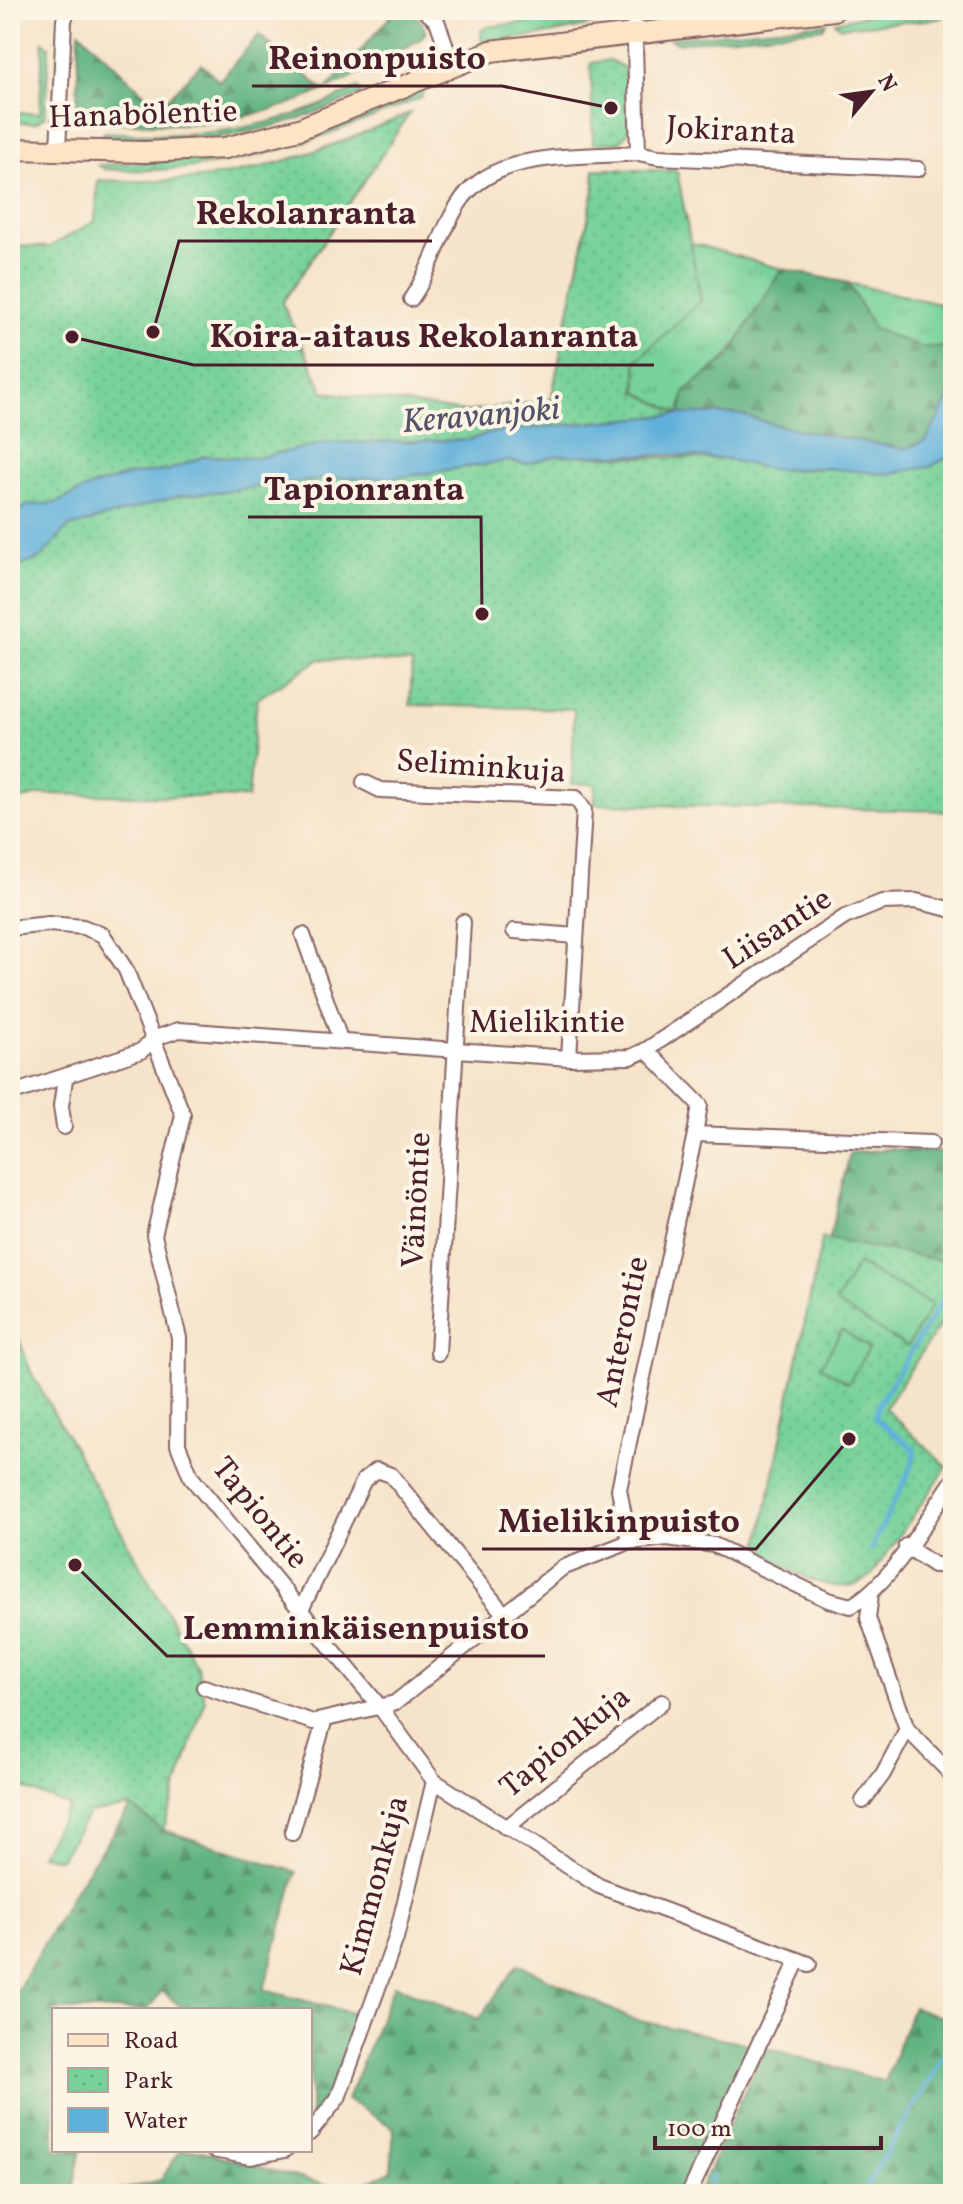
<svg xmlns="http://www.w3.org/2000/svg" width="963" height="2204" font-family="Vollkorn,serif">
  <style>
    .grass { fill: url(#grass-tufts); stroke: #607862; stroke-width: 2 }
    .forest { fill: url(#forest-firs); stroke: #566a56; stroke-width: 2 }
    .park { fill: url(#park-dots); stroke: #607862; stroke-width: 2 }
    .garden { fill: #77d299; stroke: #607862; stroke-width: 2 }
    .water { fill: #60b1da; stroke: #556882; stroke-width: 2 }
    .lines { fill: none; stroke-linecap: round; stroke-linejoin: round }
    .stream { stroke: #60b1da; stroke-width: 5 }
    .street-casing { stroke: #866463; stroke-width: 18 }
    .secondary-casing { stroke: #866463; stroke-width: 24 }
    .street { stroke: #fff; stroke-width: 14 }
    .secondary { stroke: #fee4c6; stroke-width: 20 }
    .labels { text-anchor: middle; dominant-baseline: central; stroke-width: 8; stroke-linejoin: round; paint-order: stroke }
    .street-label { font-size: 32px; fill: #4a1f2b; stroke: #fcf5e5 }
    .water-label { font-size: 34px; font-style: italic; fill: #525268; stroke: #fcf5e5 }
    .leader { fill: none; stroke: #4a1f2b; stroke-width: 3 }
    .callout-dot { fill: #4a1f2b; stroke: #fcf5e5; stroke-width: 3 }
    .callout-label { font-size: 34px; text-anchor: middle; font-weight: bold; fill: #4a1f2b; stroke: #fcf5e5; stroke-width: 8; stroke-linejoin: round; paint-order: stroke }
  </style>
  <defs>
    <pattern id="grass-tufts" width="24" height="20" patternUnits="userSpaceOnUse" patternTransform="scale(2)"><rect width="24" height="20" fill="#77d299"/><path d="M3 7l-1-3M5 7V3M7 7l1-3M15 17l-1-3M17 17v-4M19 17l1-3" fill="none" stroke="#68b484"/></pattern>
    <pattern id="forest-firs" width="22" height="20" patternUnits="userSpaceOnUse" patternTransform="scale(2)"><rect width="22" height="20" fill="#61b481"/><path d="M5 1l3.5 6h-7zM16 11l3.5 6h-7z" fill="#52926a"/></pattern>
    <pattern id="park-dots" width="8" height="8" patternUnits="userSpaceOnUse" patternTransform="scale(2)"><rect width="8" height="8" fill="#77d299"/><path d="M2 2h.1M6 6h.1" fill="none" stroke="#68b484" stroke-width="1.8" stroke-linecap="round"/></pattern>
  </defs>
  <rect width="100%" height="100%" fill="#fcf5e5"/>
  <filter id="ink" filterUnits="userSpaceOnUse"><feTurbulence type="fractalNoise" baseFrequency=".0125" numOctaves="2"/><feDisplacementMap in="SourceGraphic" scale="16" xChannelSelector="R" yChannelSelector="G"/><feConvolveMatrix kernelMatrix="1 2 1 2 8 2 1 2 1" color-interpolation-filters="sRGB"/></filter>
  <filter id="wash" filterUnits="userSpaceOnUse"><feTurbulence type="fractalNoise" baseFrequency=".006" numOctaves="4" result="noise"/><feDisplacementMap in="SourceGraphic" scale="32" xChannelSelector="R" yChannelSelector="G"/><feGaussianBlur stdDeviation="1.8" result="paint"/><feColorMatrix in="noise" values="0 0 0 0 0 0 0 0 0 0 0 0 0 0 0 0 0 1.4 0 .05"/><feComposite in="paint" operator="in"/></filter>
  <g filter="url(#wash)">
    <rect width="100%" height="100%" fill="#f6e4ca"/>
    <g class="grass">
      <polygon points="888,10 953,10 953,13 937,19 840,27 835,22"/>
      <polygon points="583,16 592,17 595,24 550,34 482,42 481,31 487,27"/>
      <polygon points="826,23 823,28 676,43 670,39"/>
      <polygon points="43,41 49,46 45,116 35,123 10,122 10,113 40,113"/>
      <path d="M358,88l3,6c-89,40 -164,54 -261,44l4,-6c91,8 173,-1 254,-44z"/>
      <path d="M424,88l-2,9c-107,44 -200,81 -318,72l-6,-4 105,-6z"/>
      <polygon points="688,242 782,269 729,356 685,391 680,414 636,392 636,361 701,301"/>
      <polygon points="953,281 953,347 920,347 873,329 848,283 944,305"/>
    </g>
    <g class="forest">
      <path d="M396,10c16,0 24,7 30,22l-7,8c-97,57 -168,91 -284,83 -20,-1 -42,2 -58,-12l2,-80 80,77 42,-44 18,17 40,-46 66,56z"/>
      <polygon points="385,150 282,303 324,392 464,412 551,400 595,185 594,169 677,171 701,301 636,361 637,392 680,414 685,391 729,356 782,269 848,283 874,329 920,347 953,347 953,391 926,441 904,449 779,426 738,414 326,443 29,505 10,515 10,370"/>
      <polygon points="888,1149 953,1153 953,1273 823,1263 850,1153"/>
      <polygon points="131,1806 163,1830 296,1872 264,1990 363,2016 332,2095 310,2126 310,2010 185,2010 162,1991 147,2010 54,2010 54,2150 81,2150 72,2194 10,2194 10,2003 79,1883"/>
      <polygon points="518,1964 631,2019 749,2044 681,2194 105,2194 161,2180 180,2150 198,2150 348,2191 391,2171 394,2128 347,2100 394,1985 479,2019"/>
      <polygon points="913,2007 953,2021 953,2194 698,2194 765,2047 885,2082"/>
    </g>
    <g class="park">
      <polygon points="609,60 625,68 629,131 620,142 593,144 591,63"/>
      <path d="M410,113l-128,190 42,89 141,20 86,-12 44,-215 -1,-16 83,2 24,130 -65,60v31l44,22 -186,18 -25,8 -143,3 -69,15 -52,-2 -36,14 -39,5 -40,12 -34,16 -27,2 -19,10v-269l39,1 46,-26 3,-41c124,8 200,-18 312,-67z"/>
      <polygon points="558,455 725,459 773,470 929,467 953,455 953,811 594,804 596,784 572,784 574,709 410,705 412,663 320,659 257,699 248,798 44,794 10,802 10,570 41,558 66,528 179,496 337,478 393,478 508,461 526,464"/>
      <path d="M822,1238l124,23 7,-17v61l-68,103 62,59 -75,108c-34,30 -80,-6 -114,-24z"/>
      <polygon points="10,1315 31,1372 197,1666 205,1701 163,1830 131,1806 89,1813 60,1859 40,1855 69,1806 10,1783"/>
    </g>
    <g class="garden">
      <polygon points="857,1264 932,1305 907,1347 836,1303"/>
      <polygon points="842,1330 869,1348 848,1383 821,1366"/>
    </g>
    <polygon class="water" points="953,391 953,455 929,467 886,474 824,468 773,470 725,459 672,455 558,455 526,464 508,461 393,478 337,478 179,496 67,528 41,558 10,570 10,515 29,505 56,503 90,487 130,475 169,470 205,456 257,458 326,443 469,440 494,432 680,414 738,414 779,426 904,449 926,441"/>
    <g class="lines">
      <g class="stream">
        <polyline points="871,1549 912,1465 915,1450 875,1418 878,1405 953,1283"/>
        <polyline points="705,2130 705,2136"/>
        <polyline points="711,2177 713,2194"/>
        <polyline points="862,2194 953,2041"/>
      </g>
    </g>
  </g>
  <g filter="url(#ink)">
    <g class="lines">
      <g class="street-casing">
        <g id="street">
          <polyline points="424,10 437,21 452,63"/>
          <polyline points="58,150 64,20 68,10"/>
          <polyline points="638,153 658,157 918,169"/>
          <path d="M411,299c22,-31 29,-69 51,-100 37,-50 120,-41 176,-46l-4,-143"/>
          <polyline points="364,782 380,790 576,798 584,810 569,1058"/>
          <polyline points="10,928 49,924 83,927 103,935 126,970 183,1115 154,1235 179,1338 178,1445 191,1477 380,1707 434,1781 599,1886 809,1964"/>
          <polyline points="514,931 576,936"/>
          <polyline points="303,935 341,1042"/>
          <polyline points="646,1050 845,917 882,902 916,901 953,910"/>
          <polyline points="10,1094 141,1051 155,1038 179,1030 569,1058 631,1057 646,1050 700,1105 695,1134 931,1143"/>
          <polyline points="64,1127 61,1106 65,1079"/>
          <polyline points="438,1353 463,922"/>
          <polyline points="629,1542 619,1489 695,1134"/>
          <polyline points="906,1546 934,1565 953,1565"/>
          <polyline points="871,1594 868,1618 907,1729 953,1776"/>
          <polyline points="301,1610 364,1480 377,1470 391,1475 504,1614"/>
          <path d="M204,1687l109,35 82,-19 167,-135 67,-26 39,-4 46,7 114,55 23,6c42,-24 74,-85 102,-125"/>
          <polyline points="863,1801 883,1774 907,1729"/>
          <polyline points="506,1828 662,1702"/>
          <polyline points="292,1833 324,1722"/>
          <polyline points="310,2133 338,2098 396,1938 434,1781"/>
          <polyline points="213,2150 251,2157 285,2150"/>
          <polyline points="689,2194 798,1960"/>
        </g>
      </g>
      <g class="secondary-casing">
        <polyline id="secondary" points="10,149 145,152 225,148 299,129 491,51 834,10"/>
      </g>
      <use href="#street" class="street"/>
      <use href="#secondary" class="secondary"/>
    </g>
  </g>
  <g class="labels">
    <g class="street-label">
      <text transform="translate(143 116) rotate(-2)">Hanabölentie</text>
      <text transform="translate(731 132) rotate(3)">Jokiranta</text>
      <text transform="translate(481 768) rotate(4)">Seliminkuja</text>
      <text transform="translate(778 930) rotate(-33)">Liisantie</text>
      <text x="547" y="1024">Mielikintie</text>
      <text transform="translate(418 1200) rotate(-87)">Väinöntie</text>
      <text transform="translate(624 1332) rotate(-78)">Anterontie</text>
      <text transform="translate(259 1514) rotate(51)">Tapiontie</text>
      <text transform="translate(566 1743) rotate(-39)">Tapionkuja</text>
      <text transform="translate(376 1886) rotate(-75)">Kimmonkuja</text>
    </g>
    <g class="water-label">
      <text transform="translate(481 417) rotate(-5)">Keravanjoki</text>
    </g>
  </g>
  <path class="leader" d="M611 108L502 86H252M153 332L179 241H432M72 337L194 365H654M482 614L481 517H248M849 1439L756 1549H482M75 1565L167 1656H545"/>
  <g class="callout-dot">
    <circle cx="611" cy="108" r="8"/>
    <circle cx="153" cy="332" r="8"/>
    <circle cx="72" cy="337" r="8"/>
    <circle cx="482" cy="614" r="8"/>
    <circle cx="849" cy="1439" r="8"/>
    <circle cx="75" cy="1565" r="8"/>
  </g>
  <g class="callout-label">
    <text x="377" y="69">Reinonpuisto</text>
    <text x="306" y="224">Rekolanranta</text>
    <text x="424" y="347">Koira-aitaus Rekolanranta</text>
    <text x="364" y="500">Tapionranta</text>
    <text x="619" y="1532">Mielikinpuisto</text>
    <text x="356" y="1639">Lemminkäisenpuisto</text>
  </g>
  <rect width="963" height="2204" fill="none" stroke="#fcf5e5" stroke-width="40"/>
  <rect x="52" y="2008" width="260" height="144" fill="#fcf5e5" stroke="#b59f9b" stroke-width="2"/>
  <rect x="68" y="2034" width="40" height="12" fill="#fee4c6" stroke="#b59f9b" stroke-width="2"/>
  <text x="124" y="2048" font-size="24" fill="#4a1f2b">Road</text>
  <rect x="68" y="2068" width="40" height="24" fill="url(#park-dots)" stroke="#b59f9b" stroke-width="2"/>
  <text x="124" y="2088" font-size="24" fill="#4a1f2b">Park</text>
  <rect x="68" y="2108" width="40" height="24" fill="#60b1da" stroke="#b59f9b" stroke-width="2"/>
  <text x="124" y="2128" font-size="24" fill="#4a1f2b">Water</text>
  <g transform="translate(871 92) rotate(61)" stroke="#fcf5e5" stroke-width="6" paint-order="stroke">
  <path d="M0-6L14 30L0 20L-14 30Z" fill="#4a1f2b"/>
  <text y="-12" font-size="22" font-weight="bold" text-anchor="middle" fill="#4a1f2b">N</text>
  </g>
  <path d="M655 2136v12h226v-12" fill="none" stroke="#4a1f2b" stroke-width="4"/>
  <text x="667" y="2136" font-size="24" fill="#4a1f2b" stroke="#fcf5e5" stroke-width="6" paint-order="stroke">100 m</text>
</svg>
